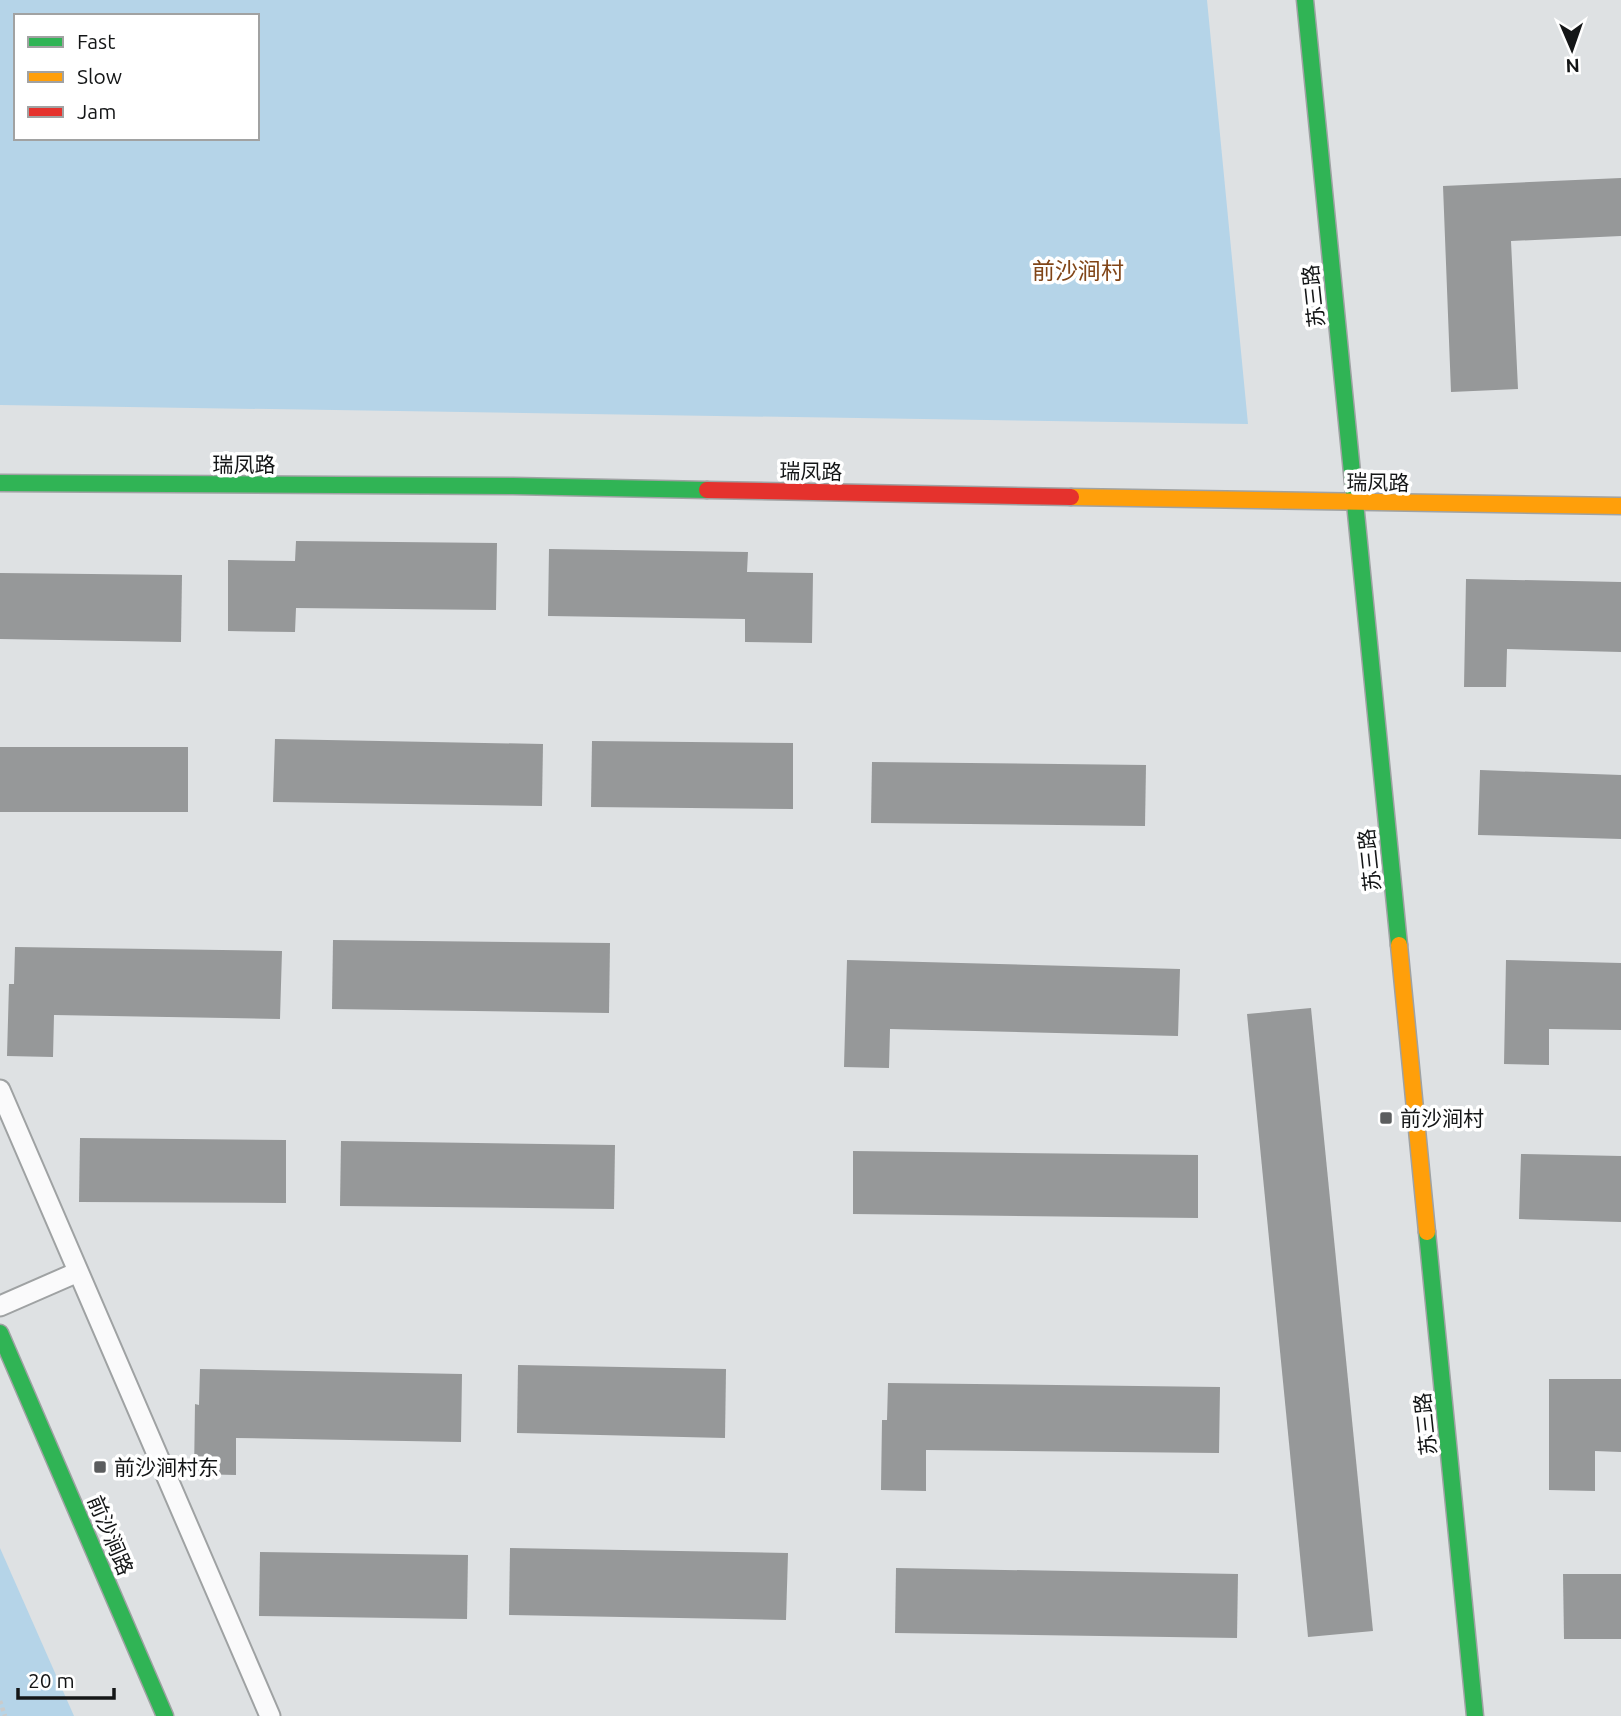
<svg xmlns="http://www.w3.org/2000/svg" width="1621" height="1716" font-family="Ubuntu,'Noto Sans SC',sans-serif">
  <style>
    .green { fill: #b5d4e8; fill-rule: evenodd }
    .building { fill: #969899 }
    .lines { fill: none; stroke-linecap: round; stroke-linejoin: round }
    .lane-casing { stroke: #9fa2a3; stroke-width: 23 }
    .fast-casing { stroke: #9fa2a3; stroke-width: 19 }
    .slow-casing { stroke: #9fa2a3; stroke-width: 19 }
    .jam-casing { stroke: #9fa2a3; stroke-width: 19 }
    .path { stroke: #cacbcb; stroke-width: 4.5; stroke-dasharray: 3.5 3.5; stroke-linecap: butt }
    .lane { stroke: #fafafb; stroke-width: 19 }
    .fast { stroke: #30b455; stroke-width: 16 }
    .slow { stroke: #ff9f0a; stroke-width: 16 }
    .jam { stroke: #e5322d; stroke-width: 16 }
    .poi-dot { fill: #5b5d5e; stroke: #fff; stroke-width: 2.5 }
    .labels { text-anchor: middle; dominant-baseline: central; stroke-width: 7; stroke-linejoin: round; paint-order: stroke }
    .street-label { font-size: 21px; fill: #141617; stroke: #fff }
    .poi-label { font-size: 21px; fill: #141617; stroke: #fff; text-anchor: start }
    .neighbourhood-label { font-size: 23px; fill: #814517; stroke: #fff }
  </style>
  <rect width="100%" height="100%" fill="#dee1e3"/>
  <g class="green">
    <path d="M0,0h1207l41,424 -1248,-19zM16,16h241v122h-241z"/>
    <polygon points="0,1548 74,1716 0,1716"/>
  </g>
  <g class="building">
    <polygon points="1621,178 1621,236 1511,241 1518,389 1451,392 1443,186"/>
    <polygon points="296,541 497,543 496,610 296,608 295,632 228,631 228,560 295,561"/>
    <polygon points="549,549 748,552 747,572 813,573 812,643 745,642 745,619 548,616"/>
    <polygon points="0,573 182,575 181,642 0,639"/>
    <polygon points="1466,579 1621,582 1621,652 1507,649 1506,687 1464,687"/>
    <polygon points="275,739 543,744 542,806 273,802"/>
    <polygon points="592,741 793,743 793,809 591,807"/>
    <rect x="0" y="747" width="188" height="65"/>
    <polygon points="872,762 1146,765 1145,826 871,823"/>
    <polygon points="1480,770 1621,775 1621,839 1478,835"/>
    <polygon points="333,940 610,943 609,1013 332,1009"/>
    <polygon points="15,947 282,951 280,1019 54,1015 53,1057 7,1056 9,984 14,984"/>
    <polygon points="847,960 1180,969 1178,1036 890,1029 889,1068 844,1067"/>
    <polygon points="1506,960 1621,963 1621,1030 1549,1029 1549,1065 1504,1064"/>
    <polygon points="1311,1008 1373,1631 1308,1637 1247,1014"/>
    <polygon points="80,1138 286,1140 286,1203 79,1202"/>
    <polygon points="341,1141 615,1145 614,1209 340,1206"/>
    <polygon points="853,1151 1198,1155 1198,1218 853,1214"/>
    <polygon points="1521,1154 1621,1156 1621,1222 1519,1219"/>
    <polygon points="518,1365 726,1369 725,1438 517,1433"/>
    <polygon points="200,1369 462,1374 461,1442 236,1438 236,1475 194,1474 195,1404 199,1405"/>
    <polygon points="1549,1379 1621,1379 1621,1452 1595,1451 1595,1491 1549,1490"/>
    <polygon points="888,1383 1220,1387 1219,1453 926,1450 926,1491 881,1490 882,1420 887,1420"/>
    <polygon points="510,1548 788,1553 786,1620 509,1615"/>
    <polygon points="260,1552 468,1555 467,1619 259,1616"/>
    <polygon points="896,1568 1238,1574 1237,1638 895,1633"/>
    <polygon points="1563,1574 1621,1574 1621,1639 1564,1639"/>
  </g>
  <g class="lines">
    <g class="lane-casing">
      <g id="lane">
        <polyline points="0,1090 270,1716"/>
        <polyline points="0,1306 78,1272"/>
      </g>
    </g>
    <g class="fast-casing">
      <g id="fast">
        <polyline points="1305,0 1399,945"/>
        <polyline points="0,483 513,486 707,490"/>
        <polyline points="1427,1232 1475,1716"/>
        <polyline points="0,1333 165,1716"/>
      </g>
    </g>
    <g class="slow-casing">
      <g id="slow">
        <polyline points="1071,497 1621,506"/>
        <polyline points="1399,945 1427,1232"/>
      </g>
    </g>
    <g class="jam-casing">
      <polyline id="jam" points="707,490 1071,497"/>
    </g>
    <polyline class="path" points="0,1701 5,1716"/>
    <use href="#lane" class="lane"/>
    <use href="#fast" class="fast"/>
    <use href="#slow" class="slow"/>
    <use href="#jam" class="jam"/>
  </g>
  <g class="poi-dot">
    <rect x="1379" y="1111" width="14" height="14" rx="3.5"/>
    <rect x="93" y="1460" width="14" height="14" rx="3.5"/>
  </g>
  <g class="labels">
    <g class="street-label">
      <text transform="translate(1313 296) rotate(-96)">苏三路</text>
      <text x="244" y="464">瑞凤路</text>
      <text transform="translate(811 471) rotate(1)">瑞凤路</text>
      <text transform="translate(1378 482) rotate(1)">瑞凤路</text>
      <text transform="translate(1369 860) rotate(-96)">苏三路</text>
      <text transform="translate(1425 1424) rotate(-96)">苏三路</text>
      <text transform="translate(111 1535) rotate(67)">前沙涧路</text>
    </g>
    <g class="poi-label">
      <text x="1400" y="1118">前沙涧村</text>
      <text x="114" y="1467">前沙涧村东</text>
    </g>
    <g class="neighbourhood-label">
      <text x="1078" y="270">前沙涧村</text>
    </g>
  </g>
  <rect x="14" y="14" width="245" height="126" fill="#ffffff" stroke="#a1a2a2" stroke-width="2"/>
  <rect x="28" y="37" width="35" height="10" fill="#30b455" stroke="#a1a2a2" stroke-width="2"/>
  <text x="77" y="49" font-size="21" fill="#141617">Fast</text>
  <rect x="28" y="72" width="35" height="10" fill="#ff9f0a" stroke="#a1a2a2" stroke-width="2"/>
  <text x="77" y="84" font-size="21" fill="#141617">Slow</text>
  <rect x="28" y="107" width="35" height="10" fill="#e5322d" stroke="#a1a2a2" stroke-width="2"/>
  <text x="77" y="119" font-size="21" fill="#141617">Jam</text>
  <g transform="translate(1572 49) rotate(178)" stroke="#ffffff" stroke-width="5" paint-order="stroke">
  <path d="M0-5L12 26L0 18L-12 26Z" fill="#141617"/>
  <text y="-10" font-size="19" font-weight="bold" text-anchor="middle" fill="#141617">N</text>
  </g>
  <path d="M18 1688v10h96v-10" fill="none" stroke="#141617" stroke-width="3.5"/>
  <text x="28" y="1688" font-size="21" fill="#141617" stroke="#ffffff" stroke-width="5" paint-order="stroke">20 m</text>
</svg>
